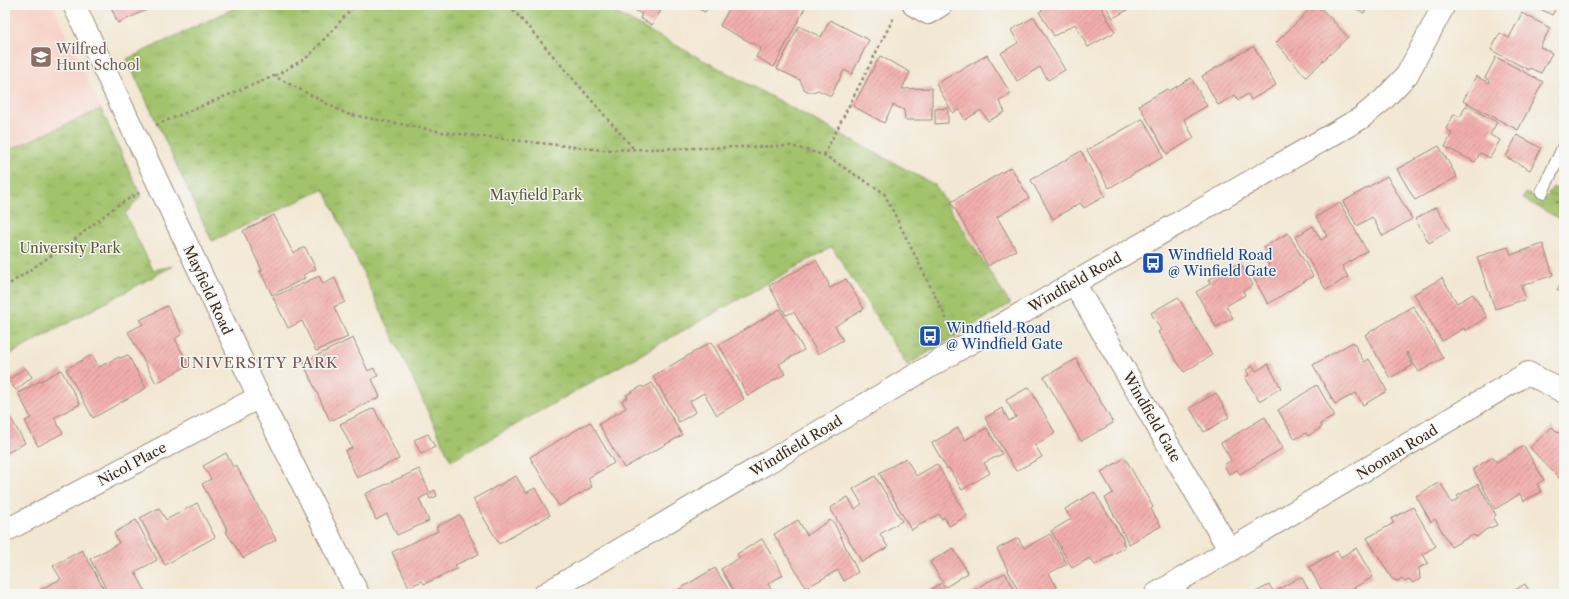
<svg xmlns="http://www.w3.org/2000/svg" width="1569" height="599" font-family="'Libre Caslon Text',serif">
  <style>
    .built { fill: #f7d1c6 }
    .grass { fill: url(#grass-tufts); stroke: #6e7645 }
    .building { fill: url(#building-hatch) }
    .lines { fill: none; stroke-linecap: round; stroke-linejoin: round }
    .service-casing { stroke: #968878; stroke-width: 14 }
    .minor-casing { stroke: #968878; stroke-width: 24 }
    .tertiary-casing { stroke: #968878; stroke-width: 24 }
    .path { stroke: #968878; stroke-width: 2.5; stroke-dasharray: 3 3; stroke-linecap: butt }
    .service { stroke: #fff; stroke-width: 12 }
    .minor { stroke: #fff; stroke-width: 22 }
    .tertiary { stroke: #fff; stroke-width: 22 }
    .labels { text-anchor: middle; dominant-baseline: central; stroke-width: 3; stroke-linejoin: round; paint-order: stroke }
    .education-label { font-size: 14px; fill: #785e54; stroke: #f6f6f2; text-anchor: start }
    .park-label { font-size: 14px; fill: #5a5835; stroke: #f6f6f2 }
    .transit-label { font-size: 14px; fill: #164399; stroke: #f6f6f2; text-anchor: start }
    .street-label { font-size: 14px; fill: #3b2a1e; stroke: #f6f6f2 }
    .neighbourhood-label { font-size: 15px; letter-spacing: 1px; fill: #7b5850; stroke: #f6f6f2 }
  </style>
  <defs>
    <pattern id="grass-tufts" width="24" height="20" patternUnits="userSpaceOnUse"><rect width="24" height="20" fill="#a2c36c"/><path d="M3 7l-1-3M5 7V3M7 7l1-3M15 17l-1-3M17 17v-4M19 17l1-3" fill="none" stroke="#859f58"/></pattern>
    <pattern id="building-hatch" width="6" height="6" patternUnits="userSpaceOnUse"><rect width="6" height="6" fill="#f2aeac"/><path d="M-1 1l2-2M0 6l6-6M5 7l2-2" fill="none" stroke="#c58e8b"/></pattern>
  </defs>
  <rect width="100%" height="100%" fill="#f6f6f2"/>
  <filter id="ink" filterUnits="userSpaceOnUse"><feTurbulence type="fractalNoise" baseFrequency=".025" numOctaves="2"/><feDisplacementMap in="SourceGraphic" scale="8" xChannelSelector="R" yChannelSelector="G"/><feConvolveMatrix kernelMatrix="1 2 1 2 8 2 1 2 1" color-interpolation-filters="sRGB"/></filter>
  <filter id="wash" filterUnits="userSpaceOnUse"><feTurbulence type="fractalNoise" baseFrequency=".012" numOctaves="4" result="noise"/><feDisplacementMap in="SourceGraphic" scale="16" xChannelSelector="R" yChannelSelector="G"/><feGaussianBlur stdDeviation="0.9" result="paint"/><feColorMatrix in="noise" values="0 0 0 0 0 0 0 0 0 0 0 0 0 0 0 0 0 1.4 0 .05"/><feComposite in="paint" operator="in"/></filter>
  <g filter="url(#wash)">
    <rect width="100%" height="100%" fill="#f2e7d2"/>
    <polygon class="built" points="5,5 53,5 101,109 5,152"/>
    <g class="grass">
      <polygon points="241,5 601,5 935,185 1010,304 907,365 832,247 451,461 324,189 212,241 127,59"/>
      <polygon points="101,109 141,196 125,214 153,270 173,266 5,357 5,152"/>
      <polygon points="1553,187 1564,193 1564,221 1523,199 1526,193 1536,198 1545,199"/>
    </g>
    <g id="blocks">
      <g class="building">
        <polygon points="110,5 157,5 118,23"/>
        <polygon points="639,5 664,5 652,25 640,18 642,14 636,11"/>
        <polygon points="692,5 710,5 705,12"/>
        <polygon points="731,5 806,6 774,67 756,57 761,48 720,26"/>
        <polygon points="1051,5 1100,5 1115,32 1088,47 1075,24 1054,36 1039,12"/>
        <polygon points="1105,5 1137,5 1113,18"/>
        <polygon points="1314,5 1318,5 1348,37 1306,77 1276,43"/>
        <polygon points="1349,5 1368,5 1364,13"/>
        <polygon points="1533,5 1558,5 1552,15"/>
        <polygon points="1522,13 1550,28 1540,47 1552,53 1541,73 1530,68 1529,70 1491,50 1500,33 1509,38"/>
        <polygon points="1034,17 1065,70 1048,80 1040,67 1017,81 1001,53 1018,43 1011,30"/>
        <polygon points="830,20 869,40 852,74 844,70 831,96 818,90 813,92 809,92 804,89 800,80 777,69 799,26 821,37"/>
        <polygon points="1252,47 1254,47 1276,85 1251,100 1248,94 1238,100 1235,95 1218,105 1202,76"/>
        <polygon points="987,55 1011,94 999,101 1005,112 988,121 981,110 965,120 959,109 953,113 936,84"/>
        <polygon points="880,56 910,72 902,89 932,88 932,120 905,120 904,110 893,105 884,123 853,106"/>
        <polygon points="1496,57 1543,82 1518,130 1463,101 1476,76 1489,83 1490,81 1485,78"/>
        <polygon points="1191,78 1207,106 1184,119 1194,138 1167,154 1139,105 1167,89 1169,91"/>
        <polygon points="1466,106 1497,122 1490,135 1500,140 1490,158 1480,153 1475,162 1445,147 1452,133 1446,129 1454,114 1460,117"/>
        <polygon points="948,108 948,123 935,124 935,109"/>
        <polygon points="1142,119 1143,119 1161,150 1160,151 1163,157 1109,188 1087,150"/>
        <polygon points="1517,135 1541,148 1530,170 1506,157"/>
        <polygon points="1439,146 1457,177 1415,200 1397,169"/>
        <polygon points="1081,151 1105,196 1084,208 1080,203 1053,219 1031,180"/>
        <polygon points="1011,167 1029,198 997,217 1016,250 988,266 951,202"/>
        <polygon points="1387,176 1412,219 1383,236 1372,217 1357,226 1343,202"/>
        <polygon points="1340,203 1367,251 1342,266 1348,277 1326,290 1295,237 1313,226 1321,240 1327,236 1316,217"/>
        <polygon points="1436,207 1450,230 1429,243 1415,219"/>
        <polygon points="274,215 293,253 305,247 316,269 303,275 305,278 272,295 260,271 262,270 243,231"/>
        <polygon points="1288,233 1313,276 1268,304 1252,275 1269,265 1265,258 1270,256 1264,247"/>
        <polygon points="1543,244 1553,275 1521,286 1526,299 1495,309 1477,257 1508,247 1511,255"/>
        <polygon points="816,260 829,284 828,285 830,288 846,279 864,309 835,326 843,340 818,354 794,312 786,315 769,286"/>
        <polygon points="1240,262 1253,285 1243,291 1245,295 1226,306 1233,318 1216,327 1196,292 1210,284 1208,280"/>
        <polygon points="319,276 323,284 335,278 345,302 334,307 348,337 316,351 302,321 288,328 273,297"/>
        <polygon points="1564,276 1564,294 1557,290"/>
        <polygon points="1442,278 1457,303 1473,294 1487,317 1465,331 1464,328 1442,341 1414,294"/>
        <polygon points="1178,297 1212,355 1184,372 1158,332 1161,330 1151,313"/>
        <polygon points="167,306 182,334 175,339 189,365 156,383 128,332 143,324 140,320"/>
        <polygon points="1413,306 1443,358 1419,372 1407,352 1406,353 1413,365 1390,378 1365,335"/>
        <polygon points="780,309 804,350 779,364 785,374 748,396 719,345"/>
        <polygon points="353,338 368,371 374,368 378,376 372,379 380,397 330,421 303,362"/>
        <polygon points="711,342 744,399 717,415 704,393 690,401 696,412 679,422 653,376"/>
        <polygon points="1353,342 1364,362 1369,359 1387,391 1363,405 1356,393 1335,404 1313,365"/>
        <polygon points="92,355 99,367 119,357 120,358 128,355 146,388 93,418 66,369"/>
        <polygon points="1076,359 1113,423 1081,441 1044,377"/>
        <polygon points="1268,364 1281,388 1259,401 1245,377 1249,375 1246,370 1253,366 1256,371"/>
        <polygon points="25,368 32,377 16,390 8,380"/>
        <polygon points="61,370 80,404 54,418 63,433 38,446 25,421 31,418 18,393"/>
        <polygon points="652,383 682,435 624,468 599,424 626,408 622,401 628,397 626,395 642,386 643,388"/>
        <polygon points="1317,385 1335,416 1320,424 1322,427 1308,436 1306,433 1295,439 1278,410"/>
        <polygon points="1029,387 1055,433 1035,445 1042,457 1016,471 985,418 1002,408 1009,421 1016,417 1006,400"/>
        <polygon points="1216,393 1229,417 1204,432 1190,408"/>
        <polygon points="374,408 399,459 357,478 345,451 352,448 340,424"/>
        <polygon points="9,415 25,443 5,454 5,417"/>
        <polygon points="1265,417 1283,448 1240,474 1237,470 1229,474 1224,465 1231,460 1221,443"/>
        <polygon points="590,422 614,463 588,478 592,487 559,506 530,457"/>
        <polygon points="1552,427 1558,433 1564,428 1564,483 1530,448"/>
        <polygon points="958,428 965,440 987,428 1002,454 984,463 990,473 962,490 949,468 947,469 932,443"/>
        <polygon points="428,434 435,447 421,454 414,440"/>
        <polygon points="1524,446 1544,480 1537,484 1541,492 1524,501 1520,494 1495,509 1473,469 1493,457 1496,462"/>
        <polygon points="226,453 233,467 236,465 276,540 243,558 226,532 228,531 202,484 211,479 203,466"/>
        <polygon points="906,458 916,476 937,464 967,516 949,526 944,517 942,519 939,514 911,530 879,473"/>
        <polygon points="1125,458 1153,507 1151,509 1161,526 1129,544 1105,498 1113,493 1101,472"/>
        <polygon points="419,469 430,493 435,490 437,496 430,499 428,494 419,499 429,521 397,535 387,514 376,520 365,494"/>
        <polygon points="516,476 526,493 535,488 550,515 499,544 473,499"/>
        <polygon points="875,476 902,521 880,534 888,547 862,562 830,508 848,497 855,509 862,504 853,489"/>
        <polygon points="1440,482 1452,503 1459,499 1457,496 1478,484 1496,515 1493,518 1497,525 1485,530 1477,537 1473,535 1451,547 1435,519 1431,522 1416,496"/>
        <polygon points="1094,492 1124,540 1122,541 1125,547 1095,565 1090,558 1072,568 1051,531 1071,519 1065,509"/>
        <polygon points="197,503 215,537 165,565 140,518 159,508 166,520"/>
        <polygon points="1413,507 1436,546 1423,554 1428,563 1419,568 1420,579 1413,583 1409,579 1405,582 1402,579 1398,581 1392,579 1367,538 1394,523 1391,519"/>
        <polygon points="460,515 479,554 455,565 457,569 424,584 422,581 409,587 392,552 438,531 436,527"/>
        <polygon points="136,520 157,560 135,572 146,592 143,594 109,594 90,559 119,543 114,533"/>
        <polygon points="798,520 807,535 830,520 834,523 858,572 844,581 838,570 806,588 774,534"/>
        <polygon points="1050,534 1067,564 1049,573 1057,588 1046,594 1020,594 997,549 1018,538 1024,548"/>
        <polygon points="762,539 783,575 768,584 774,594 735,594 721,569 739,558 737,554"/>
        <polygon points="953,548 968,573 946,587 930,562"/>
        <polygon points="1356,548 1373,577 1343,594 1324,594 1309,567 1337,551 1341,557"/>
        <polygon points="82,550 105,591 100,594 38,594 36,592 61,579 53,566"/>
        <polygon points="715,568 731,594 671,594"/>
        <polygon points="1005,573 1017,594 968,594 982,585"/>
        <polygon points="1300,577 1302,578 1311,594 1252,594 1269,585 1274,592"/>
        <polygon points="941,583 948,594 930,594 928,591"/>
        <polygon points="1525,584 1531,594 1508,594"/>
      </g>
    </g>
  </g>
  <g filter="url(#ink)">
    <use href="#blocks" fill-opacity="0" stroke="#968878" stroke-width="1"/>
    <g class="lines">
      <g class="service-casing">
        <polyline id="service" points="1542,192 1564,146"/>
      </g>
      <g class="minor-casing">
        <g id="minor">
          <polyline points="74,5 259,397 358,594"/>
          <polyline points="914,5 928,13 941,5"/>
          <polyline points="1074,283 1230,551"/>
          <polyline points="5,531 259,397"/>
          <polyline points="1156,594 1528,373 1564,392"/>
        </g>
      </g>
      <g class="tertiary-casing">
        <polyline id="tertiary" points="545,594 961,348 1361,118 1383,100 1407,75 1444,5"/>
      </g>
      <g class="path">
        <polyline points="509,5 633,148"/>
        <polyline points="275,76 309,56 355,5"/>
        <polyline points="156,125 274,76 347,114 442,132 602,150 791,146 824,155 884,193 951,328"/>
        <polyline points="824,155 894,17"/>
        <polyline points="1556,201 1564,206"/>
        <polyline points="5,287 74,240 116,206 139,193"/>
      </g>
      <use href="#service" class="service"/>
      <use href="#minor" class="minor"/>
      <use href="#tertiary" class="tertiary"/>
    </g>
  </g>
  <defs>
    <g id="school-square" transform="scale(1.15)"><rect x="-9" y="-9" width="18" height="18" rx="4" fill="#8d6e63" stroke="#f6f6f2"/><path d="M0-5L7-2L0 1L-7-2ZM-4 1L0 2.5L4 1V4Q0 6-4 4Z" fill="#fff"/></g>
    <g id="bus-square" transform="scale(1.15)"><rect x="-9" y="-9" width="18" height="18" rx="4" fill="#1a4fb4" stroke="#f6f6f2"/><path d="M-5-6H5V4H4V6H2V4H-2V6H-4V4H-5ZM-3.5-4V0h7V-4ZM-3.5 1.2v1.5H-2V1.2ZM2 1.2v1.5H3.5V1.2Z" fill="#fff"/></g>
  </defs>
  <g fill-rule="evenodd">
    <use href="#school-square" x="41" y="57"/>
    <use href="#bus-square" x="1153" y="263"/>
    <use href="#bus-square" x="930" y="336"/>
  </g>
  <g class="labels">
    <g class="education-label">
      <text x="56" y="49">Wilfred<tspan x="56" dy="16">Hunt School</tspan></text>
    </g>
    <g class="park-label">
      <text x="536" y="195">Mayfield Park</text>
      <text x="70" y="248">University Park</text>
    </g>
    <g class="transit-label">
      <text x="1168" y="255">Windfield Road<tspan x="1168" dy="16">@ Winfield Gate</tspan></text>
      <text x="946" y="328">Windfield Road<tspan x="946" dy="16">@ Windfield Gate</tspan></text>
    </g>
    <g class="street-label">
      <text transform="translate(1075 282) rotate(-30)">Windfield Road</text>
      <text transform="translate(208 290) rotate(65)">Mayfield Road</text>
      <text transform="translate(1152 417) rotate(60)">Windfield Gate</text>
      <text transform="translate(796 446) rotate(-31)">Windfield Road</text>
      <text transform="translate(1397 452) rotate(-31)">Noonan Road</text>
      <text transform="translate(132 464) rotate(-28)">Nicol Place</text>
    </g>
    <g class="neighbourhood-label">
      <text x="259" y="362">UNIVERSITY PARK</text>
    </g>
  </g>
  <rect width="1569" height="599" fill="none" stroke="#f6f6f2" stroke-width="20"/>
</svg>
